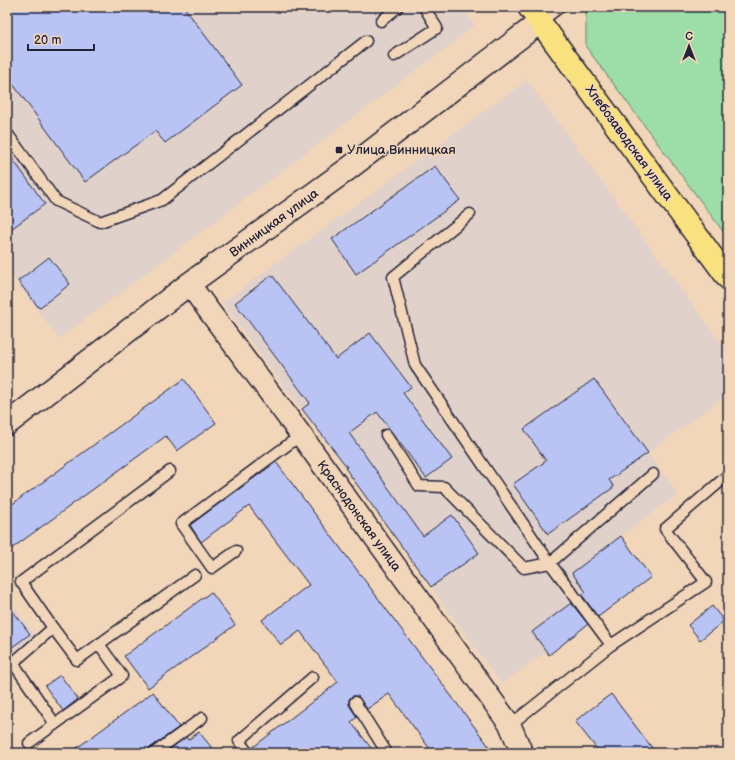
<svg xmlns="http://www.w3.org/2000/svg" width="735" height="760" font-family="'Balsamiq Sans',sans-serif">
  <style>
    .built { fill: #e1d1cb }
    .green { fill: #9ddda7; stroke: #608071 }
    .building { fill: #b9c4f5; stroke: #22223b }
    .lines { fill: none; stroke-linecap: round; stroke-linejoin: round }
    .service-casing { stroke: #22223b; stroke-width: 13 }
    .minor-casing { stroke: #22223b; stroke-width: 24 }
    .tertiary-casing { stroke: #22223b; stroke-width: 25 }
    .primary-casing { stroke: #22223b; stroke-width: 25 }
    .service { stroke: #f2d6b9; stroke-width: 10 }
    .minor { stroke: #f2d6b9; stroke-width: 21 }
    .tertiary { stroke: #f2d6b9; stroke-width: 22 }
    .primary { stroke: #fae180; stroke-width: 22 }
    .poi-dot { fill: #22223b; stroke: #f2d6b9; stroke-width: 1.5 }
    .labels { text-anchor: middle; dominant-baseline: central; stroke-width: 3; stroke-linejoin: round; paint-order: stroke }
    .street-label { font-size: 13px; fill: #22223b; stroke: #f2d6b9 }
    .poi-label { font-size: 13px; fill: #22223b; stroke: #f2d6b9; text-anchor: start }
  </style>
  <rect width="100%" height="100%" fill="#f2d6b9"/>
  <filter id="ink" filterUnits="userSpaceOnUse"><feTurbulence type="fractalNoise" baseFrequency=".025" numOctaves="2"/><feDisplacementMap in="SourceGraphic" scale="8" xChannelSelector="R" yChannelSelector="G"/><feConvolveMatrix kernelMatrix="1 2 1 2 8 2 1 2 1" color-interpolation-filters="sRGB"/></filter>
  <g filter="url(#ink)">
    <g class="built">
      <polygon points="7,7 462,7 475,26 59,339 7,270"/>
      <polygon points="527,80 728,352 728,394 648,453 678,494 621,536 651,577 549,655 546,652 501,684 345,468 222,303"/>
      <polygon points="7,597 36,636 7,656"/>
    </g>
    <polygon class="green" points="588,7 728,7 728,238 586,47 586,9"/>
    <g class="building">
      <polygon points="7,7 184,7 242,85 165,143 155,131 85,182 7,76"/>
      <polygon points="7,151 45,204 7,232"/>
      <polygon points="435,166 460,200 356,274 332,239"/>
      <polygon points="49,257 70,284 39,308 18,281"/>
      <polygon points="272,275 336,359 370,333 411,387 403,393 452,459 426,478 377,412 349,433 423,536 452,515 479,553 431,587 345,468 347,467 302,409 310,403 235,303"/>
      <polygon points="184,379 216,423 177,451 166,436 7,552 7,508"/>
      <polygon points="594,379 648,453 609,480 614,487 548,534 513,484 546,461 524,429"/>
      <polygon points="276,462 288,478 494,753 433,753 389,694 367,709 358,696 352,696 349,699 349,705 357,717 351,722 375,753 254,753 252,748 338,682 300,631 281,645 262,620 309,585 249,506 201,542 190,525"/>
      <polygon points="621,536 651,577 598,617 582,595 586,592 572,573"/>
      <polygon points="211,592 235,625 148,688 124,656"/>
      <polygon points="7,603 30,634 7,651"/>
      <polygon points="571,603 588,624 549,655 532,632"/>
      <polygon points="712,606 724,621 700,640 688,625"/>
      <polygon points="60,675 78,699 63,711 45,686"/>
      <polygon points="153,692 179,727 150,748 148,753 70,753"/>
      <polygon points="611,694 656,753 600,753 575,721"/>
      <polygon points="199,732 216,753 165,753 186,737 188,740"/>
    </g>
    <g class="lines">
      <g class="service-casing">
        <g id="service">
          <polyline points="381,21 398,7"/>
          <polyline points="540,22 560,7"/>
          <polyline points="394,56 437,28 424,7"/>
          <polyline points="7,133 56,201 100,222 162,200 366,41"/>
          <polyline points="470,214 393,277 415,365 550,563 611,645"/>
          <polyline points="386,435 419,486 444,487 524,568 550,563 653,474"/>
          <polyline points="236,551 212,568 181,524 301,435"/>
          <polyline points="53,628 77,660 195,575"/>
          <polyline points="14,664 55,724"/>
          <polyline points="7,668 53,628 21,582 170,471"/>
          <polyline points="355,702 387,753"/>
          <polyline points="510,725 611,645 706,582 665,529 728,475"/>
          <polyline points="29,743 122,676 99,644"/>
          <polyline points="154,753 202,718"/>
          <polyline points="248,753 239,741 313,677"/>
        </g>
      </g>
      <g class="minor-casing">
        <polyline id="minor" points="189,284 301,435 510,725 522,753"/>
      </g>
      <g class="tertiary-casing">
        <polyline id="tertiary" points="7,424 189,284 348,169 540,22"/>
      </g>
      <g class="primary-casing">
        <polyline id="primary" points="529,7 728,278"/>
      </g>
      <use href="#service" class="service"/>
      <use href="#minor" class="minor"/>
      <use href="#tertiary" class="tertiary"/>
      <use href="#primary" class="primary"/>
    </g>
  </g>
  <rect class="poi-dot" x="335" y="146" width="8" height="8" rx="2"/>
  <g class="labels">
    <g class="street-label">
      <text transform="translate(629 143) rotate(54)">Хлебозаводская улица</text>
      <text transform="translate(274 223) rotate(-36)">Винницкая улица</text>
      <text transform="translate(359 516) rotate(54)">Краснодонская улица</text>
    </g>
    <g class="poi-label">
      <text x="347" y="150">Улица Винницкая</text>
    </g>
  </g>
  <rect width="735" height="760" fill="none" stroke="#f2d6b9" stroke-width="24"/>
  <rect x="12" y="12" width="711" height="736" fill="none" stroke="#22223b" stroke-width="1.5" filter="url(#ink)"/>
  <g transform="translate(689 46)" stroke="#f2d6b9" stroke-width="3" paint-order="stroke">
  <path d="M0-3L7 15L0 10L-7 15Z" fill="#22223b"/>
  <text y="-6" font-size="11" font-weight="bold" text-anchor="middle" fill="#22223b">С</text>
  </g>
  <path d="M28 44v6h66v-6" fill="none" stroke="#22223b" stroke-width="2"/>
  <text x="34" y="44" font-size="12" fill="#22223b" stroke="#f2d6b9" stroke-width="3" paint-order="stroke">20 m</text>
</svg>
